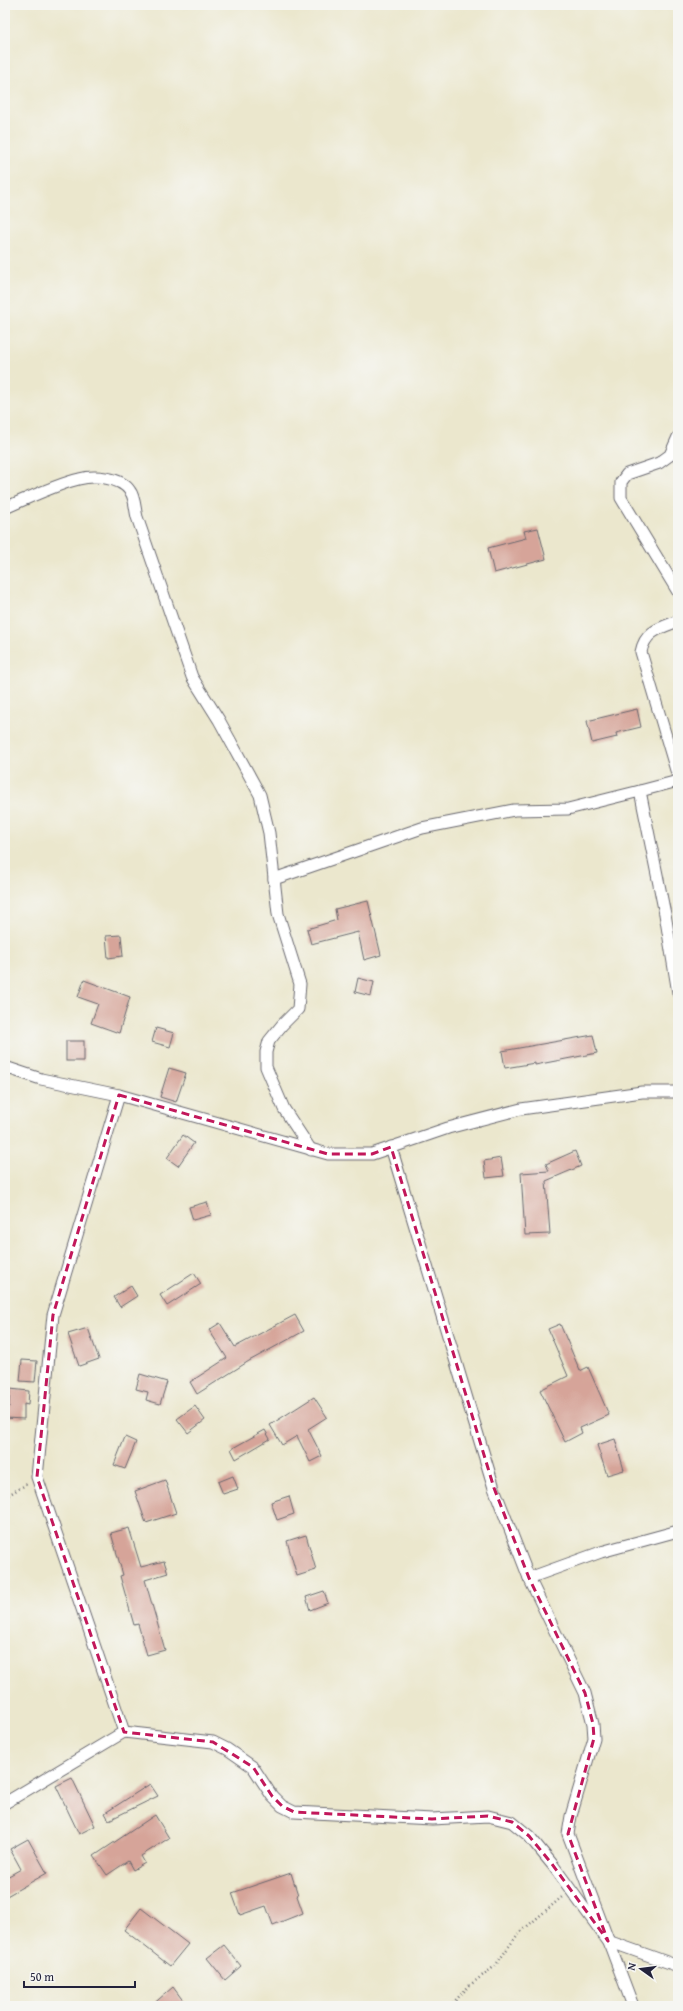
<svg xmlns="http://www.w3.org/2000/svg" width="683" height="2011" font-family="'Gentium Book Plus',serif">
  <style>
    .building { fill: #d6a499 }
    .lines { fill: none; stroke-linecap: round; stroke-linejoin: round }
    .minor-casing { stroke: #68676e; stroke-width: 13 }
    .path { stroke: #68676e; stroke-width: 2.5; stroke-dasharray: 1 3; stroke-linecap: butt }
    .minor { stroke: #fff; stroke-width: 11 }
    .marked { fill: none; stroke: #c2185b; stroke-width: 3; stroke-dasharray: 8 5; stroke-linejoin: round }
  </style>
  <rect width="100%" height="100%" fill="#f6f6f2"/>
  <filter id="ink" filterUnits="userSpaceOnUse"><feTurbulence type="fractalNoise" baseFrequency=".025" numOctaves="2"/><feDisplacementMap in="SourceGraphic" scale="8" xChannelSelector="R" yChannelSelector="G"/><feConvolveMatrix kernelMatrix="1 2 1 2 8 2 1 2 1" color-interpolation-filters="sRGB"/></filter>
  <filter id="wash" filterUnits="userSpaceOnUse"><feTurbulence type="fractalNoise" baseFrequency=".012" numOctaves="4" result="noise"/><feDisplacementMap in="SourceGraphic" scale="16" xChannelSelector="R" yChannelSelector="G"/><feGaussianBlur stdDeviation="0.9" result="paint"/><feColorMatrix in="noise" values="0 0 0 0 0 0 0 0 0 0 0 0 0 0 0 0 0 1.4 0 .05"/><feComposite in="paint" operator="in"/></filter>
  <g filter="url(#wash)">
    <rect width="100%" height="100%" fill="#ebe7cd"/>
    <g id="blocks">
      <g class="building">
        <polygon points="538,528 546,559 494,573 488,548 526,538 524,531"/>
        <polygon points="637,709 641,727 616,733 617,737 592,743 587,721"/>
        <polygon points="368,901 381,955 364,960 358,932 311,944 307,929 337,920 335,909"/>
        <polygon points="121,935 123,956 108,958 106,936"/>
        <polygon points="358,978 374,982 371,996 355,992"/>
        <polygon points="84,980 130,997 119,1033 91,1023 98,1004 78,997"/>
        <polygon points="156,1028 174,1033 170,1047 152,1042"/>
        <polygon points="593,1035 597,1053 535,1065 535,1063 505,1068 502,1051"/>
        <rect x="66" y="1041" width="18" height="20"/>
        <polygon points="169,1068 186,1073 176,1102 160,1097"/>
        <polygon points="183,1135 194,1143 178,1166 167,1158"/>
        <polygon points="575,1151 581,1166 546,1181 550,1234 525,1235 521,1173 549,1171 546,1164"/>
        <polygon points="501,1158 504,1176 486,1178 484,1161"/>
        <polygon points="207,1202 211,1215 193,1220 189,1207"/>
        <polygon points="194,1273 201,1284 167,1306 160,1295"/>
        <polygon points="131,1286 137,1296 120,1307 114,1297"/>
        <polygon points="295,1315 304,1331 249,1361 197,1394 190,1382 227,1358 209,1330 220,1323 235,1347"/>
        <polygon points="560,1324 580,1371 588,1367 609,1415 580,1428 582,1433 565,1442 540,1390 568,1376 548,1329"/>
        <polygon points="88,1328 99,1359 79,1366 68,1334"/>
        <polygon points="22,1360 37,1361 35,1382 20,1381"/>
        <polygon points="140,1374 167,1382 160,1404 146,1400 148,1392 136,1389"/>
        <polygon points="10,1389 29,1391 28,1405 24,1404 24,1419 5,1418 5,1407 9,1407"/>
        <polygon points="314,1397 327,1417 308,1429 322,1456 310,1462 297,1436 282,1445 270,1425"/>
        <polygon points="195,1406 205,1420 188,1433 177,1419"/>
        <polygon points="265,1430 270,1439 236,1459 231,1449"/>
        <polygon points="125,1437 136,1442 125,1469 114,1465"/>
        <polygon points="615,1439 624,1470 607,1475 597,1445"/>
        <polygon points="233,1476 238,1489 223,1494 218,1482"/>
        <polygon points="165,1480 176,1513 146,1523 135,1491"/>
        <polygon points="289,1496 294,1514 277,1520 271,1502"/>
        <polygon points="129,1528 141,1567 164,1561 168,1573 145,1580 165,1650 147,1655 138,1624 134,1625 120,1576 123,1575 111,1533"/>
        <polygon points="306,1535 316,1570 297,1576 287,1541"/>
        <polygon points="324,1591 328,1603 310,1610 306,1597"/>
        <polygon points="72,1778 95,1826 79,1834 56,1786"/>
        <polygon points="150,1784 158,1796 109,1820 105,1813"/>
        <polygon points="155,1815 169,1838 141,1856 145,1863 133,1870 128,1861 107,1875 94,1856"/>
        <polygon points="28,1839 47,1873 5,1897 5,1878 21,1869 10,1849"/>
        <polygon points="291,1873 298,1895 297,1896 303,1913 273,1925 266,1906 240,1915 232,1893"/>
        <polygon points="141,1908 188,1944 170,1966 124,1930"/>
        <polygon points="224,1945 241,1966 225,1980 207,1958"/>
        <polygon points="173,1987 187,2006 151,2006"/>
      </g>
    </g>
  </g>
  <g filter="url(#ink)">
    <use href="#blocks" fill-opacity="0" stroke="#68676e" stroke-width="1"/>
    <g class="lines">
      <g class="minor-casing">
        <g id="minor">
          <polyline points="678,437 670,455 659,463 627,474 621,482 621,498 678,592"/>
          <path d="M5,508c21,-9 52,-24 74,-29 15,-4 42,-2 51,12 5,6 5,19 7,26l55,160 27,43 41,75 9,38 9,81 22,70 -2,25 -16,16 -13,16 -3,11v15l18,42 27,41"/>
          <path d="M678,621c-18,7 -33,10 -37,31l37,125"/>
          <polyline points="678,781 640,791 665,914 678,993"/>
          <polyline points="274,879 422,828 514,810 568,809 640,791"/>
          <polyline points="5,1067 41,1079 119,1095 328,1154 372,1154 448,1128 521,1109 642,1092 678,1092"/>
          <polyline points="119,1095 53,1315 37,1477 124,1732 213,1742 227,1749 253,1767 272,1796 282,1806 294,1812 432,1819 488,1816 512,1822 529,1836 552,1864 608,1941 678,1966"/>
          <polyline points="391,1147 494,1488 529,1578 585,1693 593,1724 594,1738 571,1816 568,1834 633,2006"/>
          <polyline points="529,1578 601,1552 678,1531"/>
          <polyline points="5,1803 124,1732"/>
        </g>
      </g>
      <g class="path">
        <polyline points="5,1497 27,1484"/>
        <polyline points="450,2006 470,1985 495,1966 518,1934 562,1897"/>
      </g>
      <use href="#minor" class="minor"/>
    </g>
  </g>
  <path class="marked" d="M119,1095l209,59h44l19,-7 103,341 35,90 56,115 8,31 1,14 -26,96 40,107 -56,-77 -23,-28 -17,-14 -24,-6 -56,3 -138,-7 -12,-6 -10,-10 -19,-29 -40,-25 -89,-10 -87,-255 16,-162z"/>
  <rect width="683" height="2011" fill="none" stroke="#f6f6f2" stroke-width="20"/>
  <g transform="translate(641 1969) rotate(284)" stroke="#f6f6f2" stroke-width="3" paint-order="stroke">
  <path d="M0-3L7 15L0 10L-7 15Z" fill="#22223b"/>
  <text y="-6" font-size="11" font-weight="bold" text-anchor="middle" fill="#22223b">N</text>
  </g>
  <path d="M24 1981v6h111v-6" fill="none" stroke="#22223b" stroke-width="2"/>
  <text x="30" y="1981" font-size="12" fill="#22223b" stroke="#f6f6f2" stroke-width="3" paint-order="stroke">50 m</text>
</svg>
